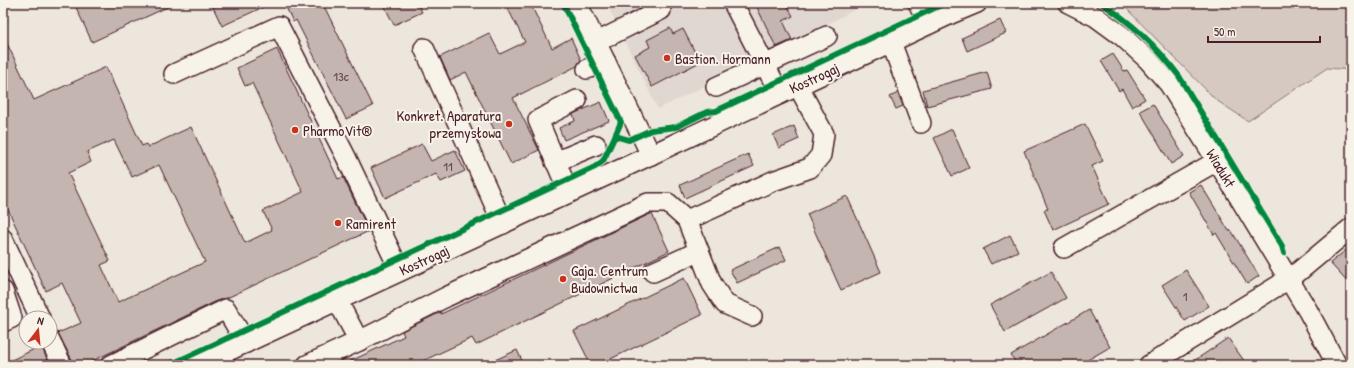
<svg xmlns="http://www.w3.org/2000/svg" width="1354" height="368" font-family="'Patrick Hand',sans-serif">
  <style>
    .built { fill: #e0d7d0 }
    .green { fill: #d5c9c2; stroke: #907476 }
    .building { fill: #c4b5b0; stroke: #4a1f2b; fill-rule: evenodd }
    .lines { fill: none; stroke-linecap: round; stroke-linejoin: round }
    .minor-casing { stroke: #4a1f2b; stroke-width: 22 }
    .minor { stroke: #f7f3e8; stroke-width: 19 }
    .cycleway-casing { stroke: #f7f3e8; stroke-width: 8 }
    .cycleway { stroke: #00873e; stroke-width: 6 }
    .poi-dot { fill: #c8321e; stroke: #f7f3e8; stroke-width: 1.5 }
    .labels { text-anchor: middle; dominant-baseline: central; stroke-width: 4; stroke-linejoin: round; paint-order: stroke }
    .number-label { font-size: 13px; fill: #68444c }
    .poi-label { font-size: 15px; fill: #4a1f2b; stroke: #f7f3e8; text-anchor: start }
    .street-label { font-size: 15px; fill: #4a1f2b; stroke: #f7f3e8 }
  </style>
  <rect width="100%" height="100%" fill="#ece6dd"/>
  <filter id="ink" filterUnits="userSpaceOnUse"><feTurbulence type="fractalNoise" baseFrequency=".025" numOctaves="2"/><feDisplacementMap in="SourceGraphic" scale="8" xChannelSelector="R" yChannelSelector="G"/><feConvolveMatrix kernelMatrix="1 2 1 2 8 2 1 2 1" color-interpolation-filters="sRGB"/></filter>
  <g filter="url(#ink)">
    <polygon class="built" points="606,3 866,3 819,29 658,109"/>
    <polygon class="green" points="1121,3 1351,3 1351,70 1327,68 1248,121 1216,100"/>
    <g class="building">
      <polygon points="74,3 176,3 92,42"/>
      <polygon points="211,3 272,3 222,26"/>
      <polygon points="284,3 317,3 320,9 324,6 373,106 346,119 296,20 293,22"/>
      <polygon points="383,3 417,3 422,12 394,25"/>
      <polygon points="505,3 530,3 552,48 571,38 581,60 577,66 513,98 539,150 511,164 466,72 450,80 440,57 489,33 500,54 525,42"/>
      <polygon points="755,3 786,3 793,16 783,21 792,40 776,47"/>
      <polygon points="1000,20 1006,33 967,51 962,38"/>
      <polygon points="670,28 673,34 683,29 700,62 652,87 635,55 650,47 647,40"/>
      <path d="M3,35l31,65 72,-33 36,79 4,-2 2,3 43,-20 54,116 27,-13 -9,-19 40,-19 -51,-109 -7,3 -8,-18 40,-19 61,130 5,-2 26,54 -142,67 -6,1 -137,66h-11l-1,-5 -14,-27 23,-10 -19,-40 -16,8 -43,-92zM114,140l18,37 27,-12 46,97 -87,40 -17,-37 9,-4 -42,-88 23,-11 -4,-10z"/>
      <polygon points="1113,54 1124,71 1127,70 1145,99 1132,107 1122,89 1119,91 1101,61"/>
      <polygon points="987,72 992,89 927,106 923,90"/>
      <polygon points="898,93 903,106 896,109 890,97"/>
      <polygon points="601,102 609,121 564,140 559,128 575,121 573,114"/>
      <polygon points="1153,104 1184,156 1171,164 1140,111"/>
      <polygon points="1085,124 1103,161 1092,166 1109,204 1053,230 1044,210 1048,209 1024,151"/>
      <polygon points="794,126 799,139 779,148 773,135"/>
      <polygon points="952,129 969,168 952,176 934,138"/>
      <polygon points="422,144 431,161 455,150 465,171 441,182 436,174 385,198 371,168"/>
      <polygon points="748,154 754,166 685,198 680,185"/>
      <polygon points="1201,185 1229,231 1231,230 1259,276 1247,284 1216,233 1214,235 1189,192"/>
      <polygon points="847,196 881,272 841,290 807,214"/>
      <polygon points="650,214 652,214 669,251 476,345 472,338 414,365 342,365 404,336 402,331 441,312 441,314"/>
      <polygon points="1010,235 1018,251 991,264 983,249"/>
      <polygon points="1351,246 1351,286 1330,263"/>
      <polygon points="780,247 786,260 737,283 730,270"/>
      <polygon points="1186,270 1209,306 1185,321 1162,285"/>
      <polygon points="1051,272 1066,298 1005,332 990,305"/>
      <polygon points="684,278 702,315 598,365 591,365 574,331"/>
      <polygon points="1089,310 1110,347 1079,365 1017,365 1011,355"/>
      <polygon points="1228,338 1247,365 1188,365"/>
      <polygon points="41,346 50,365 3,365 3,364"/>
      <polygon points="517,350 524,365 484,365"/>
    </g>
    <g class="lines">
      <g class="minor-casing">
        <g id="minor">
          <polyline points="577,3 651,155"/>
          <polyline points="733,3 780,94"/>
          <polyline points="918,3 929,24"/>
          <polyline points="1068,3 1096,17 1122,36 1148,60 1169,84 1217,161 1308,311 1337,365"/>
          <polyline points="597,42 661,10"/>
          <polyline points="891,42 921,123"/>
          <polyline points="424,48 503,224"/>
          <polyline points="587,69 606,62"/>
          <polyline points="174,74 279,26 346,157 400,271"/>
          <polyline points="716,87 827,36"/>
          <polyline points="555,162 596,145"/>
          <polyline points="569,193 538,120 577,100"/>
          <polyline points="687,220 773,181 810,168 821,155 824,134 798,86"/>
          <polyline points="3,239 40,318"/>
          <polyline points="1064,248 1217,161"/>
          <polyline points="653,272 699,251"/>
          <polyline points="3,291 12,318 3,322"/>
          <polyline points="337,300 359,341"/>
          <polyline points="50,340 62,365"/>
          <polyline points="111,365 226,309 246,343"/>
          <polyline points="198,365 623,168 953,13 977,3"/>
          <polyline points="307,365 359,341 446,297 648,203 668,203 687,220 712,284 725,304 752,316"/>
          <polyline points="1149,365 1279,285 1297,273 1351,228"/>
        </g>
      </g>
      <use href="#minor" class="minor"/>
      <g class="cycleway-casing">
        <g id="cycleway">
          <polyline points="563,3 621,122 615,136"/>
          <path d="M1101,3c30,19 57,45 78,73l103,170 2,7"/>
          <polyline points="162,365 176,362 595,167 603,161 615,136 629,140 651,130 676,127 707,112 716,111 945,3"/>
        </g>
      </g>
      <use href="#cycleway" class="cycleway"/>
    </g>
  </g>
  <g class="poi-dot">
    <circle cx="667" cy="58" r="4"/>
    <circle cx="509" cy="124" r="4"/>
    <circle cx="295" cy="130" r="4"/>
    <circle cx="338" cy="223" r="4"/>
    <circle cx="563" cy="279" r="4"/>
  </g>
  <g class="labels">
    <g class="number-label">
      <text x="341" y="76">13c</text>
      <text x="448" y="166">11</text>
      <text x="1185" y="296">1</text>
    </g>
    <g class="poi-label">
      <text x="675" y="58">Bastion. Hormann</text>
      <text x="501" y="115" text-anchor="end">Konkret. Aparatura<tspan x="501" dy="17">przemysłowa</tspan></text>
      <text x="303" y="130">PharmoVit®</text>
      <text x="346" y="223">Ramirent</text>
      <text x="571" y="270">Gaja. Centrum<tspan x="571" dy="17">Budownictwa</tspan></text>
    </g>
    <g class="street-label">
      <text transform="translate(814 78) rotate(-25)">Kostrogaj</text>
      <text transform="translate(1221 168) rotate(59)">Wiadukt</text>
      <text transform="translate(424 260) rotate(-25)">Kostrogaj</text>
    </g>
  </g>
  <rect width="1354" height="368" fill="none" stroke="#f7f3e8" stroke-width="16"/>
  <rect x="8" y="8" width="1338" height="352" fill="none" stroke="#4a1f2b" stroke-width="1.5" filter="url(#ink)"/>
  <g transform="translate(38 330) rotate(16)"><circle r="19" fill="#f7f3e8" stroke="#b29e9c"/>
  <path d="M0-3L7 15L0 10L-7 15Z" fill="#c8321e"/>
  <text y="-6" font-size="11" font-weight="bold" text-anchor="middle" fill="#4a1f2b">N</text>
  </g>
  <path d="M1208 36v6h112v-6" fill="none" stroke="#4a1f2b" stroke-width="2"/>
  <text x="1214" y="36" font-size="12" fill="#4a1f2b" stroke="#f7f3e8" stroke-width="3" paint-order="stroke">50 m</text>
</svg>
